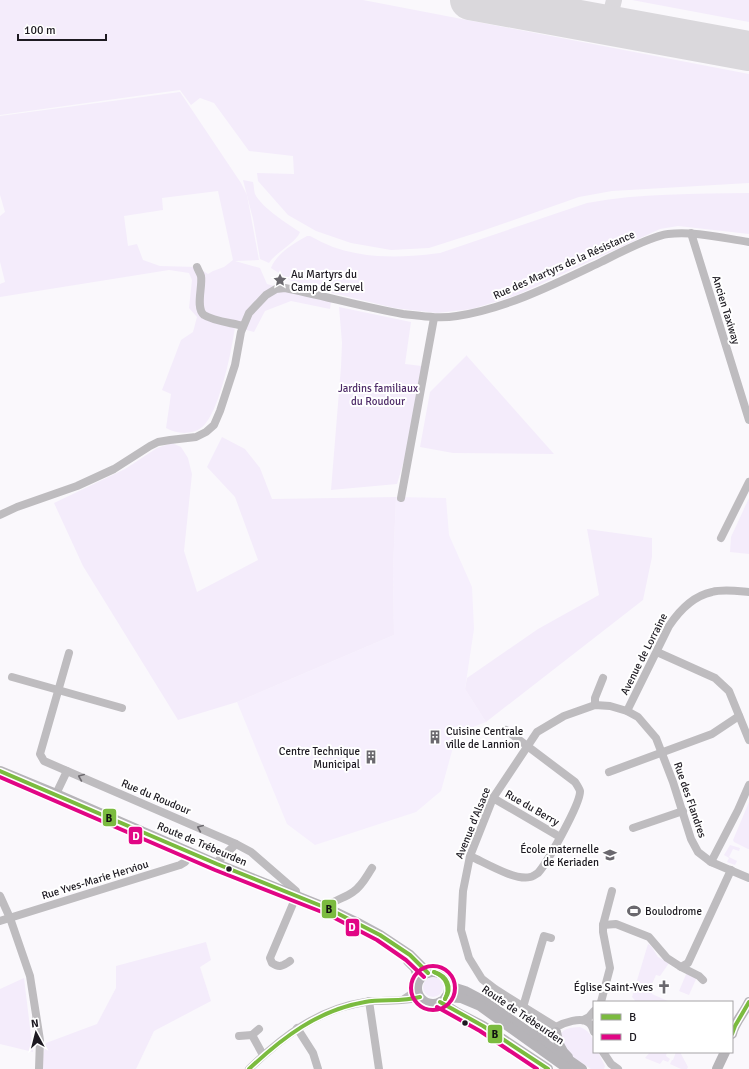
<svg xmlns="http://www.w3.org/2000/svg" width="749" height="1069" font-family="Signika,sans-serif">
  <style>
    .built { fill: #f6effd }
    .green { fill: #f4ecfb; fill-rule: evenodd }
    .lines { fill: none; stroke-linecap: round; stroke-linejoin: round }
    .taxiway { stroke: #dad8dc; stroke-width: 16 }
    .runway { stroke: #dad8dc; stroke-width: 40 }
    .minor { stroke: #bebcbf; stroke-width: 8 }
    .major { stroke: #b6b4b8; stroke-width: 10 }
    .bus-1-casing { stroke: #fff; stroke-width: 7 }
    .bus-2-casing { stroke: #fff; stroke-width: 7 }
    .bus-1 { stroke: #7bbb3f; stroke-width: 4 }
    .bus-2 { stroke: #e10685; stroke-width: 4 }
    .oneway { stroke: #6e6b70 }
    .bus-dot { fill: #1d1a21; stroke: #fff; stroke-width: 1.5 }
    .labels { text-anchor: middle; dominant-baseline: central; stroke-width: 4; stroke-linejoin: round; paint-order: stroke }
    .street-label { font-size: 11px; fill: #1d1a21; stroke: #fff }
    .poi-label { font-size: 11px; fill: #1d1a21; stroke: #fff; text-anchor: start }
    .park-label { font-size: 11px; fill: #4e2b68; stroke: #fff }
    .line-badge { stroke: #fff; stroke-width: 1.5 }
    .badge-label { font-size: 11px; text-anchor: middle; font-weight: bold; fill: #fff }
    .pale-badge-label { font-size: 11px; text-anchor: middle; font-weight: bold; fill: #111 }
  </style>
  <rect width="100%" height="100%" fill="#faf8fc"/>
  <polygon class="built" points="396,497 446,498 449,535 472,587 474,629 465,689 486,722 457,733 441,791 416,812 315,845 287,824 237,702 394,635 393,570"/>
  <g class="green">
    <polygon points="0,0 363,0 749,74 749,183 612,191 579,197 482,231 429,248 391,250 351,243 316,231 288,215 258,181 257,173 294,174 293,156 249,151 214,103 200,98 191,105 180,90 0,115"/>
    <polygon points="632,0 749,0 749,22"/>
    <path d="M180,92l61,91 6,12 12,65 -24,1 25,7 7,16 64,18 -1,7 -39,-8 -26,10 -11,21 -19,-5c-3,22 -16,89 -34,101 -10,7 -25,6 -35,0l5,-34 -9,-4 19,-50 12,-8 4,-15 -8,-9 3,-28 -3,-7 -20,-3 -169,27v-13l5,-2 -5,-20v-46l5,-4 -5,-17v-79zM218,191l15,69 -9,7 -11,4 -5,3 -11,-7 -37,-1 -17,-6 -6,-16 -9,2 -4,-30 39,-6 -1,-12z"/>
    <path d="M243,180l10,2c1,4 1,9 2,12 7,14 33,30 45,38 -4,11 -23,19 -31,31l-9,-4 -7,-40z"/>
    <path d="M749,193v41l-71,-8 -18,3 -143,66 -45,14 -35,4 -43,-5 -98,-24 -25,-16c5,-14 23,-25 36,-32h3c8,4 15,8 23,11 34,12 71,11 107,6l147,-50c53,-10 108,-9 162,-10z"/>
    <polygon points="339,307 411,322 405,364 422,366 406,454 397,484 331,490 341,367 342,343"/>
    <polygon points="467,355 467,356 554,454 453,453 420,447 430,392"/>
    <polygon points="222,437 245,449 260,468 272,499 396,497 393,570 394,635 237,702 178,720 83,566 54,503 125,469 157,448 172,443 181,447 188,458 192,474 184,551 197,592 258,560 235,497 207,467"/>
    <polygon points="749,498 749,554 730,552 731,537"/>
    <polygon points="587,529 652,538 652,557 643,600 486,722 465,689 467,678 538,629 599,595"/>
    <polygon points="749,802 749,849 748,849 734,842 733,840"/>
    <polygon points="730,845 740,848 739,851 733,849 729,857 737,861 735,865 727,862 729,858 724,855"/>
    <polygon points="206,942 211,960 200,967 211,1001 154,1031 136,1069 42,1069 43,1055 46,1043 97,1024 116,988 116,966"/>
    <polygon points="648,944 651,946 658,957 669,963 660,976 656,975 651,986 655,988 652,994 670,1002 634,1002 635,1000 632,997"/>
    <polygon points="687,972 697,977 689,995 679,991"/>
    <circle cx="433" cy="987" r="10"/>
    <polygon points="24,978 33,1052 0,1044 0,989"/>
    <path d="M580,1027c12,5 14,13 14,25h4l7,14 -1,3h-13l-20,-13 -8,-10 -3,-11c5,-8 11,-7 20,-8z"/>
    <polygon points="650,1052 667,1052 666,1056 670,1059 668,1062 663,1060 660,1064 645,1058"/>
    <polygon points="676,1052 680,1052 688,1067 687,1069 681,1069 670,1064 672,1060 673,1060"/>
  </g>
  <g class="lines">
    <g class="taxiway">
      <polyline points="612,9 617,22 627,29"/>
      <path d="M591,22c16,0 20,-7 23,-22"/>
    </g>
    <polyline class="runway" points="470,0 749,51"/>
    <g class="minor">
      <polyline points="691,233 749,420"/>
      <path d="M197,267c1,3 3,6 4,9 2,10 -6,32 3,39 9,6 29,8 39,11"/>
      <polyline points="401,498 434,318"/>
      <path d="M0,515l17,-8 60,-21 37,-17 36,-23 8,-4 12,-2 26,-3 10,-5 8,-7 6,-14 15,-46 6,-33 8,-19 17,-18 10,-6 9,-1c40,8 78,19 118,26 19,2 36,5 54,2 51,-8 98,-32 144,-54 16,-8 50,-26 67,-28 27,-3 54,4 81,8"/>
      <polyline points="721,538 749,482"/>
      <polyline points="657,652 715,678 729,691 749,740"/>
      <path d="M69,653l-29,101 4,7 192,83 15,8 45,39 1,5 -2,3 -25,59 2,5c7,5 11,3 18,-2"/>
      <polyline points="12,677 122,708"/>
      <polyline points="595,705 595,698 603,678"/>
      <path d="M627,711l42,-85c10,-15 24,-30 43,-34 11,-3 25,-1 37,0"/>
      <polyline points="609,772 712,734 739,716"/>
      <polyline points="56,794 67,771"/>
      <polyline points="493,798 560,837"/>
      <polyline points="633,828 683,811"/>
      <path d="M470,856c14,6 45,25 60,21 2,0 6,-3 8,-4 9,-10 43,-70 42,-82 -1,-3 -3,-6 -5,-9l-69,-52"/>
      <polyline points="711,862 738,810 749,785"/>
      <polyline points="217,864 219,860 236,844"/>
      <polyline points="0,896 10,918 30,976 40,1040 39,1069"/>
      <path d="M329,909l1,-5c8,-5 16,-7 23,-12 9,-6 13,-15 19,-24"/>
      <polyline points="0,921 180,865 185,862 192,853"/>
      <polyline points="603,925 612,891"/>
      <polyline points="681,967 699,976 703,980"/>
      <polyline points="404,999 410,995 417,988"/>
      <polyline points="369,1001 379,1069"/>
      <polyline points="601,1002 610,968 603,932 603,925 616,924 649,937 667,958 681,967 688,963 731,870"/>
      <polyline points="523,1007 544,936 551,938"/>
      <polyline points="583,1020 589,1017 594,1011"/>
      <polyline points="556,1027 495,989 482,979 469,958 461,930 463,891 470,856 493,798 537,732 564,716 595,705 610,706 627,711 638,717 656,738 673,782 691,839 698,852 711,862 749,878"/>
      <path d="M556,1027c7,-4 26,-11 33,-4 3,2 4,6 5,9"/>
      <polyline points="297,1028 313,1053 318,1069"/>
      <polyline points="259,1029 252,1035 263,1055"/>
      <polyline points="239,1036 252,1035"/>
      <polyline points="603,1052 611,1064 618,1069"/>
      <path d="M249,1069c33,-32 69,-60 116,-67 18,-3 37,1 55,-5"/>
    </g>
    <g class="major">
      <polyline points="0,771 56,794 217,864 329,909 356,922 380,935 410,955 428,973"/>
      <polyline points="408,961 415,968 419,980"/>
      <circle cx="433" cy="988" r="16"/>
      <polyline points="449,986 465,991 484,1001 582,1069"/>
      <polyline points="446,997 461,998 480,1006 568,1069"/>
      <polyline points="440,1002 458,1013 483,1026 548,1069"/>
      <path d="M534,1034l11,3 11,-5c2,10 4,18 12,25"/>
      <path d="M732,1034c2,-11 12,-21 17,-32"/>
      <polyline points="717,1069 725,1052"/>
    </g>
    <g class="bus-1-casing">
      <g id="bus-1">
        <polyline points="0,771 217,864 329,909 380,935 410,955 428,973"/>
        <path d="M434,972c12,5 17,15 11,27"/>
        <path d="M434,972c13,4 19,15 11,27"/>
        <polyline points="440,1002 483,1026 548,1069"/>
        <polyline points="732,1034 735,1026 749,1002"/>
        <path d="M249,1069c33,-31 69,-59 116,-67 18,-3 37,0 55,-5"/>
      </g>
    </g>
    <g class="bus-2-casing">
      <g id="bus-2">
        <polyline points="0,777 215,870 327,914 377,940 406,960 424,977"/>
        <circle cx="433" cy="988" r="22"/>
        <polyline points="437,1007 480,1031 537,1069"/>
      </g>
    </g>
    <use href="#bus-1" class="bus-1"/>
    <use href="#bus-2" class="bus-2"/>
  </g>
  <defs><path id="oneway-chevron" d="M-2-3.5L2.5 0L-2 3.5" fill="none" stroke-width="1.6" stroke-linecap="round" stroke-linejoin="round"/></defs>
  <g class="oneway">
    <use href="#oneway-chevron" transform="translate(81 777) rotate(-157)"/>
    <use href="#oneway-chevron" transform="translate(200 828) rotate(-157)"/>
  </g>
  <defs>
    <g id="sight-bare" transform="scale(1.08)"><path d="M0-6L1.8-2.2L6-1.7L2.9 1.2L3.7 5.4L0 3.3L-3.7 5.4L-2.9 1.2L-6-1.7L-1.8-2.2Z" fill="#6a686e" stroke="#fff" stroke-width="2.5" paint-order="stroke"/></g>
    <g id="building-bare" transform="scale(1.08)"><path d="M-4-6H4V6H1V3H-1V6H-4ZM-2.5-4.3h1.7v1.8h-1.7ZM.8-4.3h1.7v1.8H.8ZM-2.5-1h1.7V.8h-1.7ZM.8-1h1.7V.8H.8Z" fill="#6a686e" stroke="#fff" stroke-width="2.5" paint-order="stroke"/></g>
    <g id="school-bare" transform="scale(1.08)"><path d="M0-5L7-2L0 1L-7-2ZM-4 1L0 2.5L4 1V4Q0 6-4 4Z" fill="#6a686e" stroke="#fff" stroke-width="2.5" paint-order="stroke"/></g>
    <g id="stadium-bare" transform="scale(1.08)"><path d="M0-5a6.5 5 0 1 0 0 10a6.5 5 0 1 0 0-10ZM-3.5-1.8h7v3.6h-7Z" fill="#6a686e" stroke="#fff" stroke-width="2.5" paint-order="stroke"/></g>
    <g id="church-bare" transform="scale(1.08)"><path d="M-1.2-6h2.4v3.5h3.3v2.4h-3.3V6h-2.4V-.1h-3.3v-2.4h3.3Z" fill="#6a686e" stroke="#fff" stroke-width="2.5" paint-order="stroke"/></g>
  </defs>
  <g fill-rule="evenodd">
    <use href="#sight-bare" x="280" y="280"/>
    <use href="#building-bare" x="435" y="737"/>
    <use href="#building-bare" x="371" y="757"/>
    <use href="#school-bare" x="610" y="855"/>
    <use href="#stadium-bare" x="634" y="911"/>
    <use href="#church-bare" x="664" y="987"/>
  </g>
  <g class="bus-dot">
    <circle cx="229" cy="869" r="3.5"/>
    <circle cx="465" cy="1023" r="3.5"/>
  </g>
  <g class="labels">
    <g class="street-label">
      <text transform="translate(564 265) rotate(-24)">Rue des Martyrs de la Résistance</text>
      <text transform="translate(726 310) rotate(73)">Ancien Taxiway</text>
      <text transform="translate(644 654) rotate(-63)">Avenue de Lorraine</text>
      <text transform="translate(156 797) rotate(23)">Rue du Roudour</text>
      <text transform="translate(690 800) rotate(71)">Rue des Flandres</text>
      <text transform="translate(532 808) rotate(30)">Rue du Berry</text>
      <text transform="translate(473 823) rotate(-68)">Avenue d'Alsace</text>
      <text transform="translate(202 844) rotate(23)">Route de Trébeurden</text>
      <text transform="translate(95 880) rotate(-17)">Rue Yves-Marie Herviou</text>
      <text transform="translate(523 1015) rotate(34)">Route de Trébeurden</text>
    </g>
    <g class="poi-label">
      <text x="291" y="274">Au Martyrs du<tspan x="291" dy="13">Camp de Servel</tspan></text>
      <text x="446" y="731">Cuisine Centrale<tspan x="446" dy="13">ville de Lannion</tspan></text>
      <text x="360" y="751" text-anchor="end">Centre Technique<tspan x="360" dy="13">Municipal</tspan></text>
      <text x="599" y="849" text-anchor="end">École maternelle<tspan x="599" dy="13">de Keriaden</tspan></text>
      <text x="645" y="911">Boulodrome</text>
      <text x="653" y="987" text-anchor="end">Église Saint-Yves</text>
    </g>
    <g class="park-label">
      <text x="378" y="388">Jardins familiaux<tspan x="378" dy="13">du Roudour</tspan></text>
    </g>
  </g>
  <g class="line-badge">
    <rect x="102" y="808" width="15" height="19" rx="4" fill="#7bbb3f"/>
    <rect x="128" y="826" width="15" height="19" rx="4" fill="#e10685"/>
    <rect x="321" y="899" width="16" height="20" rx="4" fill="#7bbb3f"/>
    <rect x="345" y="918" width="15" height="19" rx="4" fill="#e10685"/>
    <rect x="487" y="1024" width="16" height="20" rx="4" fill="#7bbb3f"/>
  </g>
  <g class="badge-label">
    <text x="136" y="840">D</text>
    <text x="352" y="931">D</text>
  </g>
  <g class="pale-badge-label">
    <text x="109" y="822">B</text>
    <text x="329" y="913">B</text>
    <text x="495" y="1038">B</text>
  </g>
  <rect x="593" y="1001" width="140" height="52" fill="#ffffff" stroke="#a5a3a6"/>
  <rect x="601" y="1014" width="20" height="6" fill="#7bbb3f" stroke="#a5a3a6"/>
  <text x="629" y="1021" font-size="12" fill="#1d1a21">B</text>
  <rect x="601" y="1034" width="20" height="6" fill="#e10685" stroke="#a5a3a6"/>
  <text x="629" y="1041" font-size="12" fill="#1d1a21">D</text>
  <g transform="translate(36 1033) rotate(353)" stroke="#ffffff" stroke-width="3" paint-order="stroke">
  <path d="M0-3L7 15L0 10L-7 15Z" fill="#1d1a21"/>
  <text y="-6" font-size="11" font-weight="bold" text-anchor="middle" fill="#1d1a21">N</text>
  </g>
  <path d="M18 34v6h88v-6" fill="none" stroke="#1d1a21" stroke-width="2"/>
  <text x="24" y="34" font-size="12" fill="#1d1a21" stroke="#ffffff" stroke-width="3" paint-order="stroke">100 m</text>
</svg>
